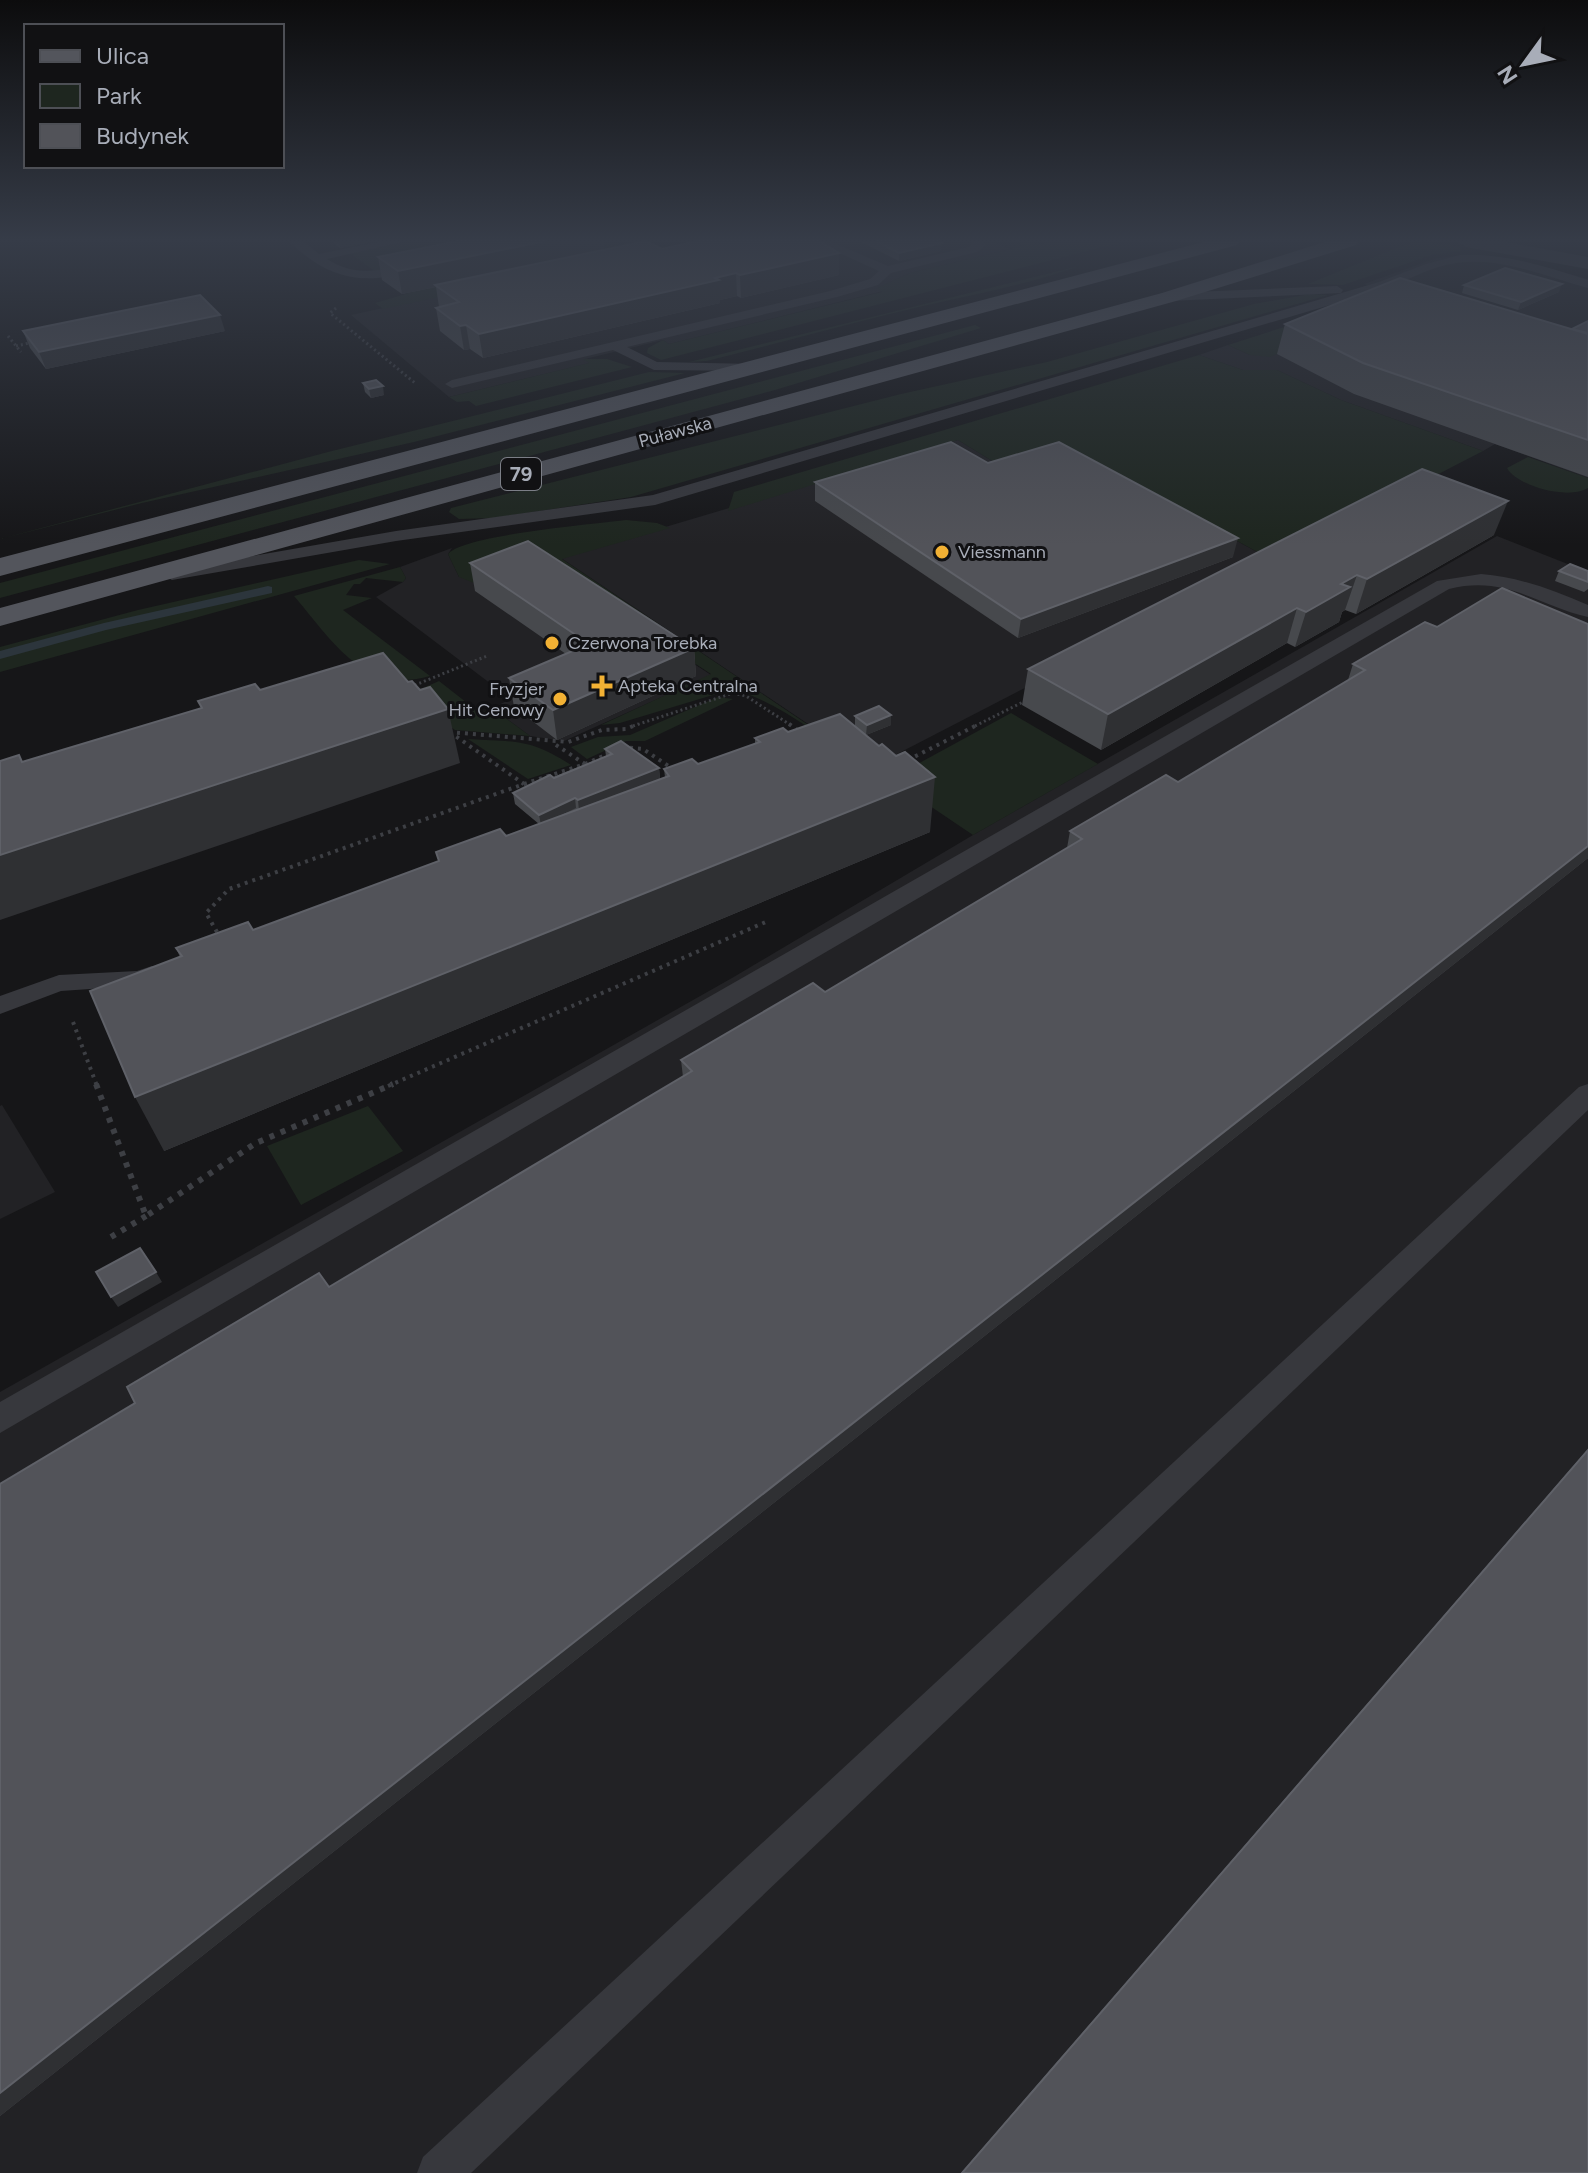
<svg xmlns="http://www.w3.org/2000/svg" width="1588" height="2173" font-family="Figtree,sans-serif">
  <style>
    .built { fill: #222225 }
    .green { fill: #1e261f }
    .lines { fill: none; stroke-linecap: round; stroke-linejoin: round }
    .stream { fill: #2c353c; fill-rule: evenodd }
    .path-far2 { stroke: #3d3f44; stroke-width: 3; stroke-dasharray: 2 3; stroke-linecap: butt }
    .path-far1 { stroke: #3d3f44; stroke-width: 4; stroke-dasharray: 3 5; stroke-linecap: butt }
    .path { stroke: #3d3f44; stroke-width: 6; stroke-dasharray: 5 7; stroke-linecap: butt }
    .lane { fill: #37383d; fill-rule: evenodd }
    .street { fill: #37383d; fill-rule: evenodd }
    .primary { fill: #53555c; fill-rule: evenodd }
    .wall { fill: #47494d }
    .shaded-wall { fill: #2f3033 }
    .building { fill: #525359; stroke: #5f6168; stroke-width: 2 }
    .poi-dot { fill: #f2b134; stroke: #111113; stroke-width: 3 }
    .labels { text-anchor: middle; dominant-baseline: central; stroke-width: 6; stroke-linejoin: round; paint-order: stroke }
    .far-street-label { font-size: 18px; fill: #a8adb8; stroke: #111113 }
    .far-poi-label { font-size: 18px; fill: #a8adb8; stroke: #111113; text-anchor: start }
    .shield { fill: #111113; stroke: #7b7e86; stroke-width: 2 }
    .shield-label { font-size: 20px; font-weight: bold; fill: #a8adb8 }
  </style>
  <rect width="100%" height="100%" fill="#161618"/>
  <g class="built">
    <polygon points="692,241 992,241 1010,249 910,273 878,288 883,291 669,344 663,340 585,359 590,363 449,397 351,315"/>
    <polygon points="1455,256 1514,259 1588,279 1588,478 1495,444 1483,451 1341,400 1277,370 1243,370 1199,355 1228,345 1250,355 1390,293 1364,284 1437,258"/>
    <polygon points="958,440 1007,470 1072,451 1272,560 872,767 561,558"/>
    <polygon points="1497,536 1588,572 1588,2173 0,2173 0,1392 732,978 973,835"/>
    <polygon points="452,548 448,554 459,577 535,559 711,675 564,741 530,736 492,708 511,699 376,597 403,582 406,578 400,567"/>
    <polygon points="2,1105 55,1192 0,1219 0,1106"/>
  </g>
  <g class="green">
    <polygon points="413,241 529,241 376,272 350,253"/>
    <polygon points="586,241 613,241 636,255 383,309 375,303"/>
    <polygon points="1015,241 1042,244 1054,241 1127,241 661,360 647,353 648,348 663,340 669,344 882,292 877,288 910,273 1024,246"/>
    <polygon points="1419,242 1459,246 1461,251 1432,255 1343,285 1308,284 1404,245"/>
    <path d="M1079,266c-52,19 -103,28 -156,40 -72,17 -144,37 -216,55l-18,1z"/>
    <polygon points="1390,293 1404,303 1270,357 1250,355 1228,345"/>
    <polygon points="1310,294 1328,295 631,497 494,518 459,519 449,512 451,508 901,394 1047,362 1254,304"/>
    <polygon points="975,325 981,328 775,390 0,598 0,583"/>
    <polygon points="1199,355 1243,370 1277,370 1341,400 1483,451 1272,560 1073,451 1007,470 958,440 728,511 734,492"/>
    <polygon points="583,359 607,359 632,367 476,406 469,401 457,402 449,397 589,363"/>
    <polygon points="649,372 685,373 414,442 142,503 0,539 328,452"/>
    <path d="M1528,457l60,21v10c-19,12 -70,-1 -81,-20z"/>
    <path d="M626,520l31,3 13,5 -108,31 291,196 -5,1c-36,-26 -72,-54 -115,-67l-113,34 -19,2 110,-51 -176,-115 -61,24 -15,-6 -11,-23c14,-19 148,-30 178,-34z"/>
    <polygon points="359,560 390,564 0,672 0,647 138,610"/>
    <path d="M400,567l6,11 -3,4 -37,-4 -6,6h-6l-8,11 26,3 -29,12 87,66c-67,19 -98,-36 -136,-80z"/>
    <polygon points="439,681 480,713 492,708 530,736 455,730 407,695"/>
    <polygon points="718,697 733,699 645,741 626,741 587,759 571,747 598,737 630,735"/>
    <polygon points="1011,713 1098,764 973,835 890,779"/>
    <path d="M468,739c47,3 62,-1 103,26l-43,14z"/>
    <polygon points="368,1106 403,1151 301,1205 267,1146"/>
  </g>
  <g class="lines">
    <polygon class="stream" points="268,586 272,587 272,593 106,630 0,659 0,651 104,623"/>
    <g class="path-far2">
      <polyline points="336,308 330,313 415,383"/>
      <polyline points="8,336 21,352"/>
      <polyline points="16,346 34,342"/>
      <polyline points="410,687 487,656"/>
      <polyline points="633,726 733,693 746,696 792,726"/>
      <polyline points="975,726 1027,700"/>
    </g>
    <g class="path-far1">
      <polyline points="789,724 799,731"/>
      <polyline points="449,732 568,742 602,730 626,729 638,724"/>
      <polyline points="622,747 643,749 673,769"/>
      <polyline points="908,760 979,724"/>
      <polyline points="585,764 610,753"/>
      <polyline points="524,784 585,764 553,743"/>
      <polyline points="221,939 206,913 229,889 524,784 454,735"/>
      <polyline points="73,1022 97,1086"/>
      <polyline points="388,1086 768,921"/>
    </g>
    <g class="path">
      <polyline points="96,1084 146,1216 256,1143 393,1084"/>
      <polyline points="111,1237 146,1216"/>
    </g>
    <g class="lane">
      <path d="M289,241h14l16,13 64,-13h24l-80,18c29,19 56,11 88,4l6,4c-8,5 -20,7 -30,9 -41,8 -72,-5 -102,-35z"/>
      <polygon points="813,241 829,241 888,266 969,247 973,244 971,241 983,241 986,245 977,252 891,273 878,285 837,297 627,347 657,362 756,364 763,368 761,371 654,370 613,350 452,388 445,384 452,380 830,291 870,279 879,271"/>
      <path d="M1460,255c45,-2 86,12 128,25v8c-46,-12 -93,-35 -142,-23 -20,5 -39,15 -59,23l-732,217 -259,36 -224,39 -9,-5 9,-5 224,-39 257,-36 726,-213 47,-18z"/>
      <polygon points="1337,286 1343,290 1341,293 1169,301 1163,297 1169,293"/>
      <path d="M1481,574c38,3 72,16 107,31v12c-52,-12 -81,-42 -139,-28l-1449,844v-31l1437,-821z"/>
      <polygon points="152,966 161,968 164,974 161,980 148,985 61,991 0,1014 0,996 59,975 137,971"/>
      <polygon points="1588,1084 1588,1110 471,2173 417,2173 423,2157 1579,1087"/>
    </g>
    <polygon class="street" points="1456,241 1500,241 1588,257 1588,269 1466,247"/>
    <g class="primary">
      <polygon points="1207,241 1240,241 1237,245 0,576 0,558"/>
      <polygon points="1328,241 1359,241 1356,245 1176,301 0,626 0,608 1162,293"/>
    </g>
  </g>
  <g class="wall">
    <polygon points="331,241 376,241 340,248"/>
    <polygon points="604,241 604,250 662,249 839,253 839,275 741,298 737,296 720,300 720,303 483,358 470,349 464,350 440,331 436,308 439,307 436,287 402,294 382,280 378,257"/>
    <polygon points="859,241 937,241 941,251 899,261"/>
    <polygon points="1464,285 1559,292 1518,310 1462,293"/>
    <polygon points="1588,321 1588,477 1354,394 1277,354 1285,324 1572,329"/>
    <polygon points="23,331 225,331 46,369 30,348"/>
    <polygon points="363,383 384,395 371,398 365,392"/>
    <polygon points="988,463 1233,557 1018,638 815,501 815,482"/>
    <polygon points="1494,535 1356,614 1345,610 1342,612 1339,622 1295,647 1287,643 1101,750 1022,705 1028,669"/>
    <polygon points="470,563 694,648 696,676 557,740 514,707 509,678 566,654 475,591"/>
    <polygon points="1559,571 1588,571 1588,589 1584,592 1555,581"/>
    <polygon points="1425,622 1588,858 0,2116 0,1484 683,1077 681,1060 825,992 1067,848 1070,831 1178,782 1348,680 1353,664"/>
    <polygon points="891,715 891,725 866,735 879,746 896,756 930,832 164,1151 180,957 176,948 253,930 539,824 515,804 513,793 606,756 605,749 659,768 660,779 665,777 664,769 698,764 755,744 755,738 788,732 855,726 855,716"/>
    <polygon points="1588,1449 1588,2173 961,2173"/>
  </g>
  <g class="shaded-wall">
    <polygon points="339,241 376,241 340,248"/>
    <polygon points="546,241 604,241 604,252 435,285 436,287 402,294 398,271"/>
    <polygon points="942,243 941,251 899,261 899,253"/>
    <polygon points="839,253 839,275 741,298 740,275"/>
    <polygon points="736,273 737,296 720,300 720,303 483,358 479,334"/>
    <polygon points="1562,284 1559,292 1518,310 1521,302"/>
    <polygon points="220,315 225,331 46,369 39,352"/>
    <polygon points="466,325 470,349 464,350 460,326"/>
    <polygon points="383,386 384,395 371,398 369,389"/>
    <polygon points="1508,501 1494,535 1356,614 1367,579"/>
    <polygon points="1238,538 1233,557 1018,638 1021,619"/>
    <polygon points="1357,575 1345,610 1342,612 1339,622 1295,647 1306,612 1341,584"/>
    <polygon points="1297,608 1287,643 1101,750 1108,714"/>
    <polygon points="694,648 696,676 557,740 553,710"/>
    <polygon points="448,709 460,763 0,920 0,855"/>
    <polygon points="891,715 891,725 866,735 867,725"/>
    <polygon points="659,768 660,779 579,811 578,800"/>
    <polygon points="935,777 930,832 164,1151 135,1097"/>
    <polygon points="575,798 576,808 541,825 539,815"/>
    <polygon points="1588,846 1588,858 0,2116 0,2093"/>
    <polygon points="156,1272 162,1282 118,1307 111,1297"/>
  </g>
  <g class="building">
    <polygon points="458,241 546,241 398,271 378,257"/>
    <polygon points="646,241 662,249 697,241 819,241 839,253 740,275 736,273 715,278 719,280 479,334 466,325 460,326 436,308 459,302 435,285"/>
    <polygon points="876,241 937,241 942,243 899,253"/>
    <polygon points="1505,268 1562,284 1521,302 1464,285"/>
    <polygon points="1400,278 1588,334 1588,440 1363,363 1285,324"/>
    <polygon points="200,295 220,315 39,352 23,331"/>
    <polygon points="1588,321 1588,333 1572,329"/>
    <polygon points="376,380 383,386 369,389 363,383"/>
    <polygon points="951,442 988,463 1059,442 1238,538 1021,619 815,482"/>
    <polygon points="1422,469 1508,501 1367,579 1357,575 1341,584 1350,587 1306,612 1297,608 1108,714 1028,669"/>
    <polygon points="528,541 694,648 553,710 509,678 589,644 470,563"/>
    <polygon points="1570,564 1588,571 1588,582 1559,571"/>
    <polygon points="1502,588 1588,624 1588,846 0,2093 0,1484 135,1403 127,1387 319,1273 329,1287 692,1071 681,1060 813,983 825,992 1082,839 1070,831 1166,775 1178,782 1365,670 1353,664 1425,622 1437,627"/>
    <polygon points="383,653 408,682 412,681 420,690 430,687 448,709 0,855 0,761 19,755 22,762 202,708 198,701 255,684 260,690"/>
    <polygon points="879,706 891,715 867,725 855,716"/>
    <polygon points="840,714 879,746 882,744 896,756 905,752 935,777 135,1097 90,991 182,956 176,948 248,922 253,930 439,861 436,852 500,829 506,836 669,776 664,769 692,759 698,764 760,742 755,738 783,728 788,732"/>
    <polygon points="621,741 659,768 578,800 575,798 539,815 513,793 550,775 554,778 612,754 605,749"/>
    <polygon points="140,1248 156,1272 111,1297 96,1272"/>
    <polygon points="1588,1450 1588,2173 962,2173"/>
  </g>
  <linearGradient id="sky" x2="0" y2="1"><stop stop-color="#0c0c0d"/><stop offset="0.44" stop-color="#363c48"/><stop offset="1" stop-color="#363c48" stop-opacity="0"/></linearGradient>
  <rect width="1588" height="545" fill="url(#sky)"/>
  <g class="poi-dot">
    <circle cx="942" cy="552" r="8"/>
    <circle cx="552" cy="643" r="8"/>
    <path d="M598 674h8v8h8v8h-8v8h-8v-8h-8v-8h8z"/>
    <circle cx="560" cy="699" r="8"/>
  </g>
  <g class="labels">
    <g class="far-street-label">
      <text transform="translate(675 432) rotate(-15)">Puławska</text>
    </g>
    <g class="far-poi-label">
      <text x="958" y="552">Viessmann</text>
      <text x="568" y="643">Czerwona Torebka</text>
      <text x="618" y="686">Apteka Centralna</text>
      <text x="544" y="689" text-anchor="end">Fryzjer<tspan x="544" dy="21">Hit Cenowy</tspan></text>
    </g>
    <rect class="shield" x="501" y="458" width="40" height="32" rx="6"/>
    <g class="shield-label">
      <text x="521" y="474">79</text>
    </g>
  </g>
  <rect x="24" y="24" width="260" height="144" fill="#111113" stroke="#4d4f55" stroke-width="2"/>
  <rect x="40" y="50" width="40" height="12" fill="#53555c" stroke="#4d4f55" stroke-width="2"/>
  <text x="96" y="64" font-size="24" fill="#a8adb8">Ulica</text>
  <rect x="40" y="84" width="40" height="24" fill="#1e261f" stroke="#4d4f55" stroke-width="2"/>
  <text x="96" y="104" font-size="24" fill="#a8adb8">Park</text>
  <rect x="40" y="124" width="40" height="24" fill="#525359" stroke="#4d4f55" stroke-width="2"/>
  <text x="96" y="144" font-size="24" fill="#a8adb8">Budynek</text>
  <g transform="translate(1524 64) rotate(237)" stroke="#111113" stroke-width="6" paint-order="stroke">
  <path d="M0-6L14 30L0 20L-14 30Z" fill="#a8adb8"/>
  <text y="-12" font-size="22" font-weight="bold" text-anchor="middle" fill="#a8adb8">N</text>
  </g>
</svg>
